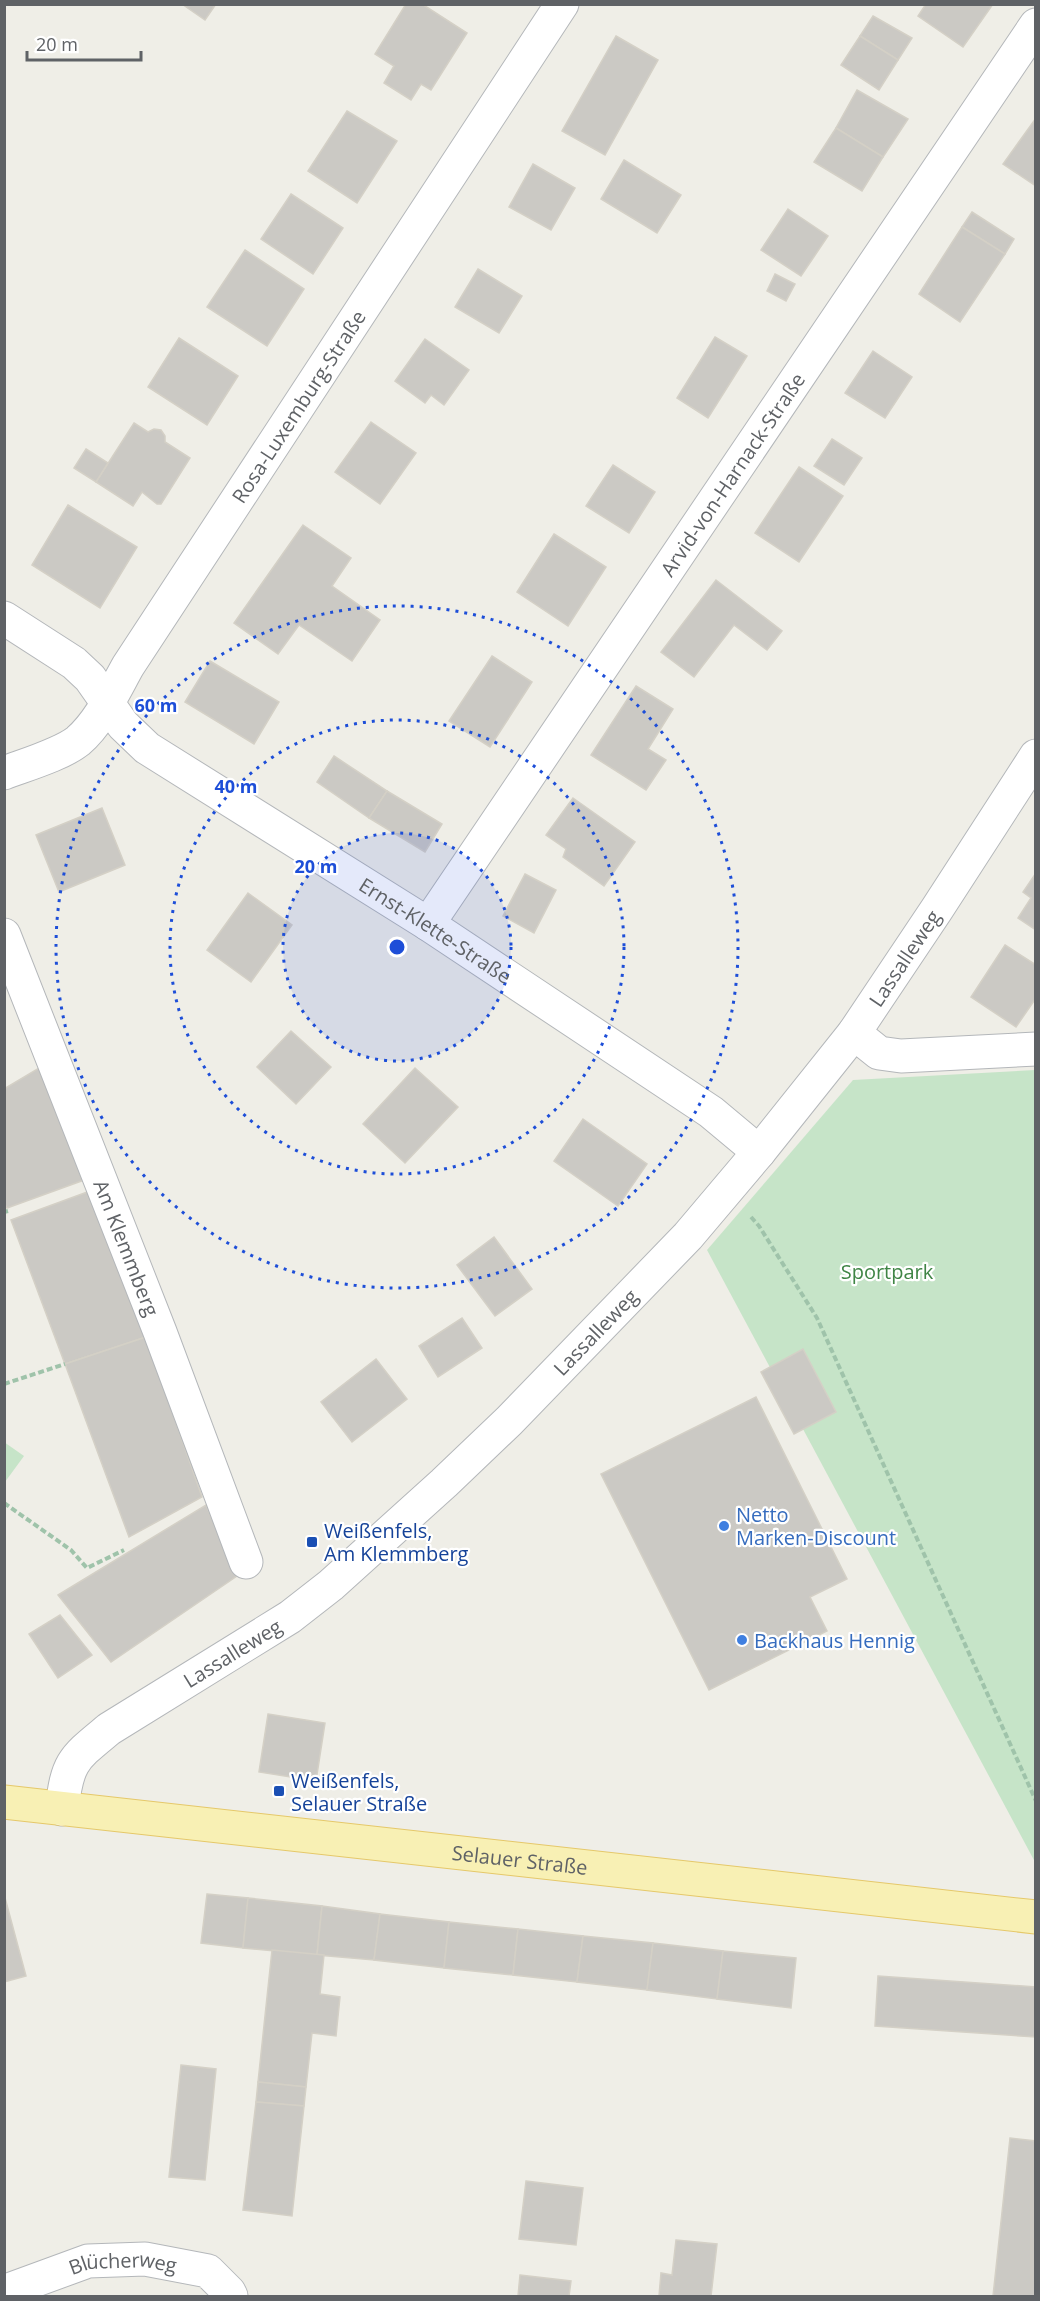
<svg xmlns="http://www.w3.org/2000/svg" width="1040" height="2301" font-family="'Open Sans',sans-serif">
  <style>
    .green { fill: #c6e4c8 }
    .building { fill: #cbc9c4; stroke: #d4d0c6; stroke-width: 1.5 }
    .lines { fill: none; stroke-linecap: round; stroke-linejoin: round }
    .minor-casing { stroke: #b4b7ba; stroke-width: 35 }
    .major-casing { stroke: #e5c86a; stroke-width: 35 }
    .path { stroke: #9fc3aa; stroke-width: 4; stroke-dasharray: 6 3; stroke-linecap: butt }
    .minor { stroke: #fff; stroke-width: 33 }
    .major { stroke: #f8f0b4; stroke-width: 33 }
    .ring { fill: none; stroke: #1d4ed8; stroke-width: 3; stroke-dasharray: 3 6 }
    .shop-dot { fill: #3f7fe0; stroke: #fff; stroke-width: 2 }
    .transit-dot { fill: #1a4fb4; stroke: #fff; stroke-width: 2 }
    .labels { text-anchor: middle; dominant-baseline: central; stroke-width: 4.5; stroke-linejoin: round; paint-order: stroke }
    .street-label { font-size: 20px; fill: #5f6266; stroke: #fff }
    .park-label { font-size: 20px; fill: #3f8545; stroke: #fff }
    .shop-label { font-size: 20px; fill: #366cbe; stroke: #fff; text-anchor: start }
    .transit-label { font-size: 20px; fill: #164399; stroke: #fff; text-anchor: start }
    .centre { fill: #1d4ed8; stroke: #fff; stroke-width: 3 }
    .ring-label { font-size: 18px; text-anchor: middle; font-weight: bold; fill: #1d4ed8; stroke: #fff; stroke-width: 4.5; stroke-linejoin: round; paint-order: stroke }
  </style>
  <rect width="100%" height="100%" fill="#efeee7"/>
  <g class="green">
    <polygon points="1035,1070 1035,1862 707,1250 853,1080"/>
    <polygon points="4,1442 24,1456 5,1482 4,1482"/>
  </g>
  <g class="building">
    <polygon points="182,4 216,4 205,20"/>
    <polygon points="406,4 422,4 467,33 431,90 421,84 411,100 384,83 394,66 375,54"/>
    <polygon points="926,4 993,4 963,47 918,16"/>
    <polygon points="873,16 912,38 898,60 860,36"/>
    <polygon points="616,36 658,60 605,155 562,131"/>
    <polygon points="860,36 898,60 879,90 841,65"/>
    <polygon points="857,90 908,119 883,157 836,128"/>
    <polygon points="347,111 397,141 357,203 308,171"/>
    <polygon points="1036,118 1036,186 1003,164"/>
    <polygon points="836,128 883,157 862,191 814,162"/>
    <polygon points="624,160 681,195 657,233 601,199"/>
    <polygon points="533,164 575,188 551,230 509,207"/>
    <polygon points="291,194 343,228 313,274 261,239"/>
    <polygon points="788,209 828,236 801,276 761,250"/>
    <polygon points="972,212 1014,239 1005,254 962,227"/>
    <polygon points="962,227 1005,254 960,322 919,294"/>
    <polygon points="245,250 304,289 267,346 207,307"/>
    <polygon points="478,269 522,296 499,333 455,307"/>
    <polygon points="775,274 795,284 786,301 767,291"/>
    <polygon points="715,337 747,356 708,418 677,398"/>
    <polygon points="179,338 238,376 207,425 148,387"/>
    <polygon points="425,339 469,370 444,405 431,395 425,403 395,381"/>
    <polygon points="873,351 912,377 885,418 845,393"/>
    <polygon points="371,422 416,453 380,504 335,472"/>
    <polygon points="134,423 148,432 154,429 161,430 165,436 165,442 190,458 161,504 157,504 142,492 133,506 96,482"/>
    <polygon points="832,439 862,458 844,485 814,466"/>
    <polygon points="86,449 108,463 96,482 74,468"/>
    <polygon points="613,465 655,492 629,533 586,506"/>
    <polygon points="799,467 843,496 799,562 755,533"/>
    <polygon points="68,505 137,547 100,608 32,565"/>
    <polygon points="303,525 351,558 332,586 380,620 352,661 299,625 278,654 234,623"/>
    <polygon points="554,534 606,567 568,626 517,592"/>
    <polygon points="716,580 782,631 767,650 734,625 694,677 661,652"/>
    <polygon points="492,656 532,682 490,747 449,721"/>
    <polygon points="210,661 279,702 254,744 185,702"/>
    <polygon points="636,686 673,709 648,749 666,760 646,790 591,755"/>
    <polygon points="334,756 387,791 369,818 317,782"/>
    <polygon points="387,791 442,824 425,852 369,818"/>
    <polygon points="573,798 635,842 604,886 563,857 566,849 546,835"/>
    <polygon points="102,808 125,865 59,892 36,835"/>
    <polygon points="1036,873 1036,930 1018,918 1031,898 1023,892"/>
    <polygon points="525,874 556,890 534,933 503,916"/>
    <polygon points="248,893 292,925 251,982 207,950"/>
    <polygon points="1005,945 1036,965 1036,998 1016,1027 971,997"/>
    <polygon points="291,1031 331,1067 296,1104 257,1067"/>
    <polygon points="44,1065 87,1179 7,1208 4,1202 4,1089"/>
    <polygon points="415,1068 458,1107 405,1163 363,1124"/>
    <polygon points="583,1119 647,1164 618,1206 554,1161"/>
    <polygon points="90,1191 146,1337 65,1364 11,1220"/>
    <polygon points="494,1237 532,1289 495,1316 457,1265"/>
    <polygon points="462,1318 482,1348 438,1377 419,1346"/>
    <polygon points="146,1337 202,1497 129,1537 65,1364"/>
    <polygon points="803,1349 836,1412 794,1434 761,1372"/>
    <polygon points="376,1359 407,1399 352,1442 321,1402"/>
    <polygon points="756,1397 847,1579 810,1597 827,1631 709,1690 601,1474"/>
    <polygon points="206,1505 237,1576 111,1662 58,1595"/>
    <polygon points="60,1615 92,1655 58,1678 29,1634"/>
    <polygon points="268,1714 325,1723 316,1781 259,1772"/>
    <polygon points="4,1894 26,1976 4,1982"/>
    <polygon points="207,1894 248,1898 243,1948 201,1943"/>
    <polygon points="248,1898 322,1906 317,1955 243,1948"/>
    <polygon points="322,1906 380,1914 374,1960 317,1955"/>
    <polygon points="380,1914 449,1922 444,1968 374,1960"/>
    <polygon points="449,1922 518,1929 513,1975 444,1968"/>
    <polygon points="518,1929 583,1936 577,1982 513,1975"/>
    <polygon points="583,1936 653,1943 647,1990 577,1982"/>
    <polygon points="653,1943 723,1951 717,1999 647,1990"/>
    <polygon points="272,1950 324,1955 320,1994 340,1997 336,2036 312,2033 306,2087 258,2082"/>
    <polygon points="723,1951 796,1958 791,2008 717,1999"/>
    <polygon points="878,1976 1036,1987 1036,2037 875,2026"/>
    <polygon points="181,2065 216,2069 205,2180 169,2177"/>
    <polygon points="258,2082 306,2087 304,2106 256,2102"/>
    <polygon points="256,2102 304,2106 292,2216 243,2210"/>
    <polygon points="1010,2138 1036,2141 1036,2296 993,2296"/>
    <polygon points="526,2181 583,2188 576,2245 519,2239"/>
    <polygon points="676,2240 717,2244 711,2296 659,2296 661,2273 672,2275"/>
    <polygon points="520,2275 571,2281 569,2296 518,2296"/>
  </g>
  <g class="lines">
    <g class="minor-casing">
      <g id="minor">
        <path id="s1" d="M4,618l70,45 16,15 33,47 24,23 281,176 283,188 48,40"/>
        <path id="s2" d="M4,773c21,-8 58,-19 74,-32 22,-19 36,-50 50,-75l434,-662"/>
        <path id="s3" d="M428,924l608,-899"/>
        <path id="s4" d="M4,935l156,397 86,230"/>
        <polyline points="854,1033 879,1053 901,1056 1036,1049"/>
        <path id="s5" d="M62,1809c5,-48 12,-51 47,-80l181,-112 41,-32 113,-102 65,-62 179,-185 71,-84 95,-119 83,-124 99,-153"/>
        <path id="s6" d="M6,2291l82,-30 57,-2 63,12 21,21 2,4"/>
      </g>
    </g>
    <g class="major-casing">
      <g id="major">
        <path id="s7" d="M4,1802l1032,115"/>
      </g>
    </g>
    <g class="path">
      <polyline points="4,1212 8,1211"/>
      <polyline points="751,1217 759,1226 817,1318 1036,1801"/>
      <polyline points="4,1384 65,1364"/>
      <polyline points="4,1503 71,1550 87,1568 124,1550"/>
    </g>
    <use href="#minor" class="minor"/>
    <use href="#major" class="major"/>
  </g>
  <circle cx="397" cy="947" r="114" fill="#1d4ed8" fill-opacity=".12"/>
  <g class="ring">
    <circle cx="397" cy="947" r="114"/>
    <circle cx="397" cy="947" r="227"/>
    <circle cx="397" cy="947" r="341"/>
  </g>
  <g class="shop-dot">
    <circle cx="724" cy="1526" r="6"/>
    <circle cx="742" cy="1640" r="6"/>
  </g>
  <g class="transit-dot">
    <rect x="306" y="1536" width="12" height="12" rx="3"/>
    <rect x="273" y="1785" width="12" height="12" rx="3"/>
  </g>
  <g class="labels">
    <g class="street-label">
      <text stroke="none"><textPath href="#s2" startOffset="482">Rosa-Luxemburg-Straße</textPath></text>
      <text stroke="none"><textPath href="#s3" startOffset="543">Arvid-von-Harnack-Straße</textPath></text>
      <text stroke="none"><textPath href="#s1" startOffset="537">Ernst-Klette-Straße</textPath></text>
      <text stroke="none"><textPath href="#s5" startOffset="1214">Lassalleweg</textPath></text>
      <text stroke="none"><textPath href="#s4" startOffset="336">Am Klemmberg</textPath></text>
      <text stroke="none"><textPath href="#s5" startOffset="728">Lassalleweg</textPath></text>
      <text stroke="none"><textPath href="#s5" startOffset="242">Lassalleweg</textPath></text>
      <text stroke="none"><textPath href="#s7" startOffset="519">Selauer Straße</textPath></text>
      <text stroke="none"><textPath href="#s6" startOffset="122">Blücherweg</textPath></text>
    </g>
    <g class="park-label">
      <text x="887" y="1271">Sportpark</text>
    </g>
    <g class="shop-label">
      <text x="736" y="1514">Netto<tspan x="736" dy="23">Marken-Discount</tspan></text>
      <text x="754" y="1640">Backhaus Hennig</text>
    </g>
    <g class="transit-label">
      <text x="324" y="1530">Weißenfels,<tspan x="324" dy="23">Am Klemmberg</tspan></text>
      <text x="291" y="1780">Weißenfels,<tspan x="291" dy="23">Selauer Straße</tspan></text>
    </g>
  </g>
  <circle cx="397" cy="947" r="9" class="centre"/>
  <g class="ring-label">
    <text x="156" y="712">60 m</text>
    <text x="236" y="793">40 m</text>
    <text x="316" y="873">20 m</text>
  </g>
  <rect width="1040" height="2301" fill="none" stroke="#5f6266" stroke-width="12"/>
  <path d="M27 51v9h114v-9" fill="none" stroke="#5f6266" stroke-width="3"/>
  <text x="36" y="51" font-size="18" fill="#5f6266" stroke="#ffffff" stroke-width="4.5" paint-order="stroke">20 m</text>
</svg>
